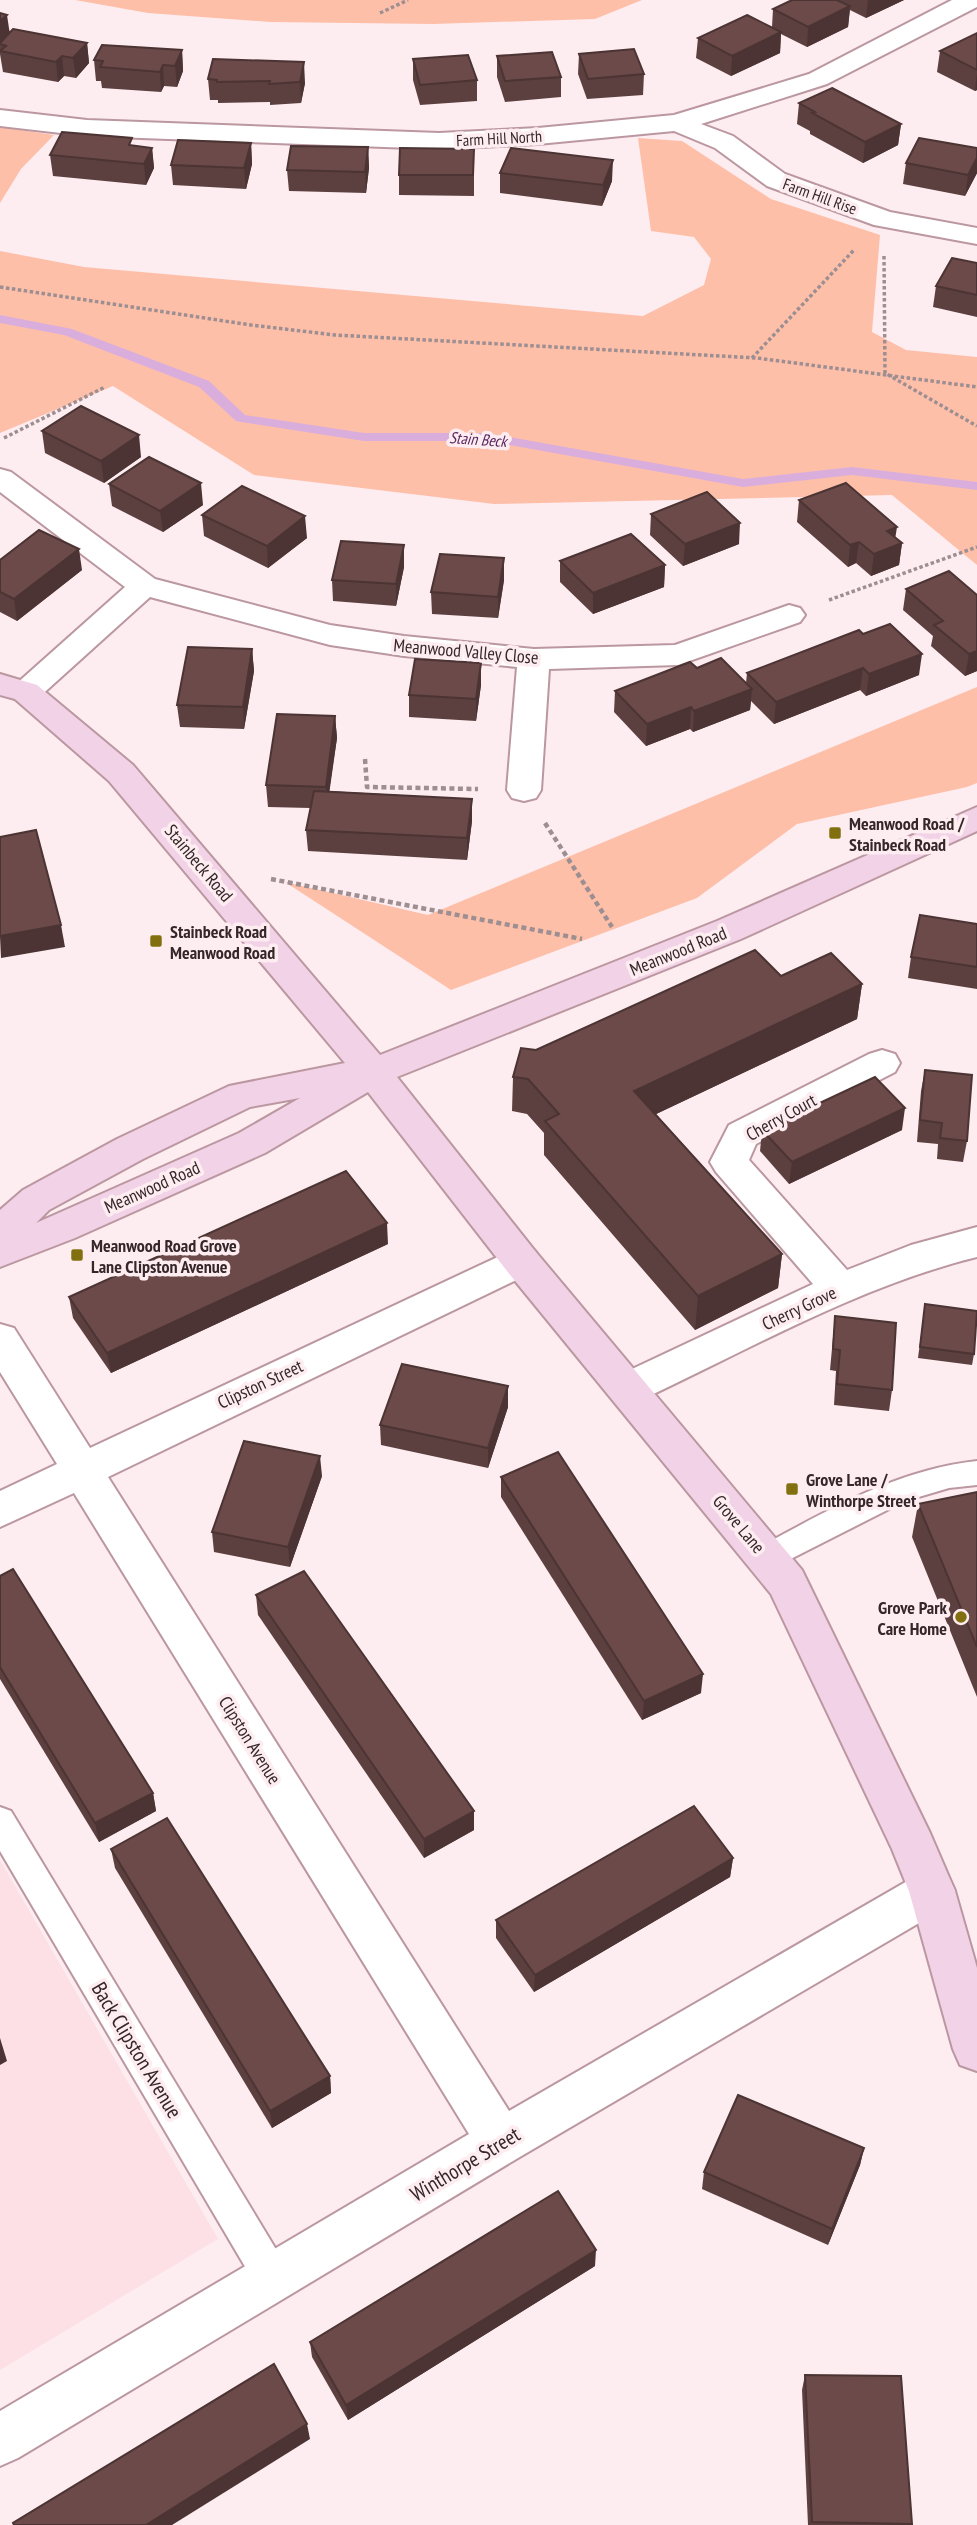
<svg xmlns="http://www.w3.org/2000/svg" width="977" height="2525" font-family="'PT Sans Narrow',sans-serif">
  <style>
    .built { fill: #fce0e6 }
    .green { fill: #febfa9 }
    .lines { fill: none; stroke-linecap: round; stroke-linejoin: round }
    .stream { fill: #daaedc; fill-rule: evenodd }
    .lane-casing { stroke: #bb97a0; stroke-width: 4 }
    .street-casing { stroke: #bb97a0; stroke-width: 4 }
    .secondary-casing { stroke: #bb97a0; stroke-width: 4 }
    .path-far1 { stroke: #9d8e91; stroke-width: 3.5; stroke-dasharray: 3.5 2.5; stroke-linecap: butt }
    .path { stroke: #9d8e91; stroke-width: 4.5; stroke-dasharray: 5 3.5; stroke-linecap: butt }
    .lane { fill: #fff; fill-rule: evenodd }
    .street { fill: #fff; fill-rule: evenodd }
    .secondary { fill: #f2d2e6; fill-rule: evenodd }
    .wall { fill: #5c403f }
    .shaded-wall { fill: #4b3433 }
    .building { fill: #6b4a49; stroke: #4b3433; stroke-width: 2 }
    .poi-dot { fill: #827010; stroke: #fdedf1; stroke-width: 2.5 }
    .labels { text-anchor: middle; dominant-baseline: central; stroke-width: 7; stroke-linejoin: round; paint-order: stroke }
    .far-street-label { font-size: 16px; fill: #342629; stroke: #fdedf1 }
    .far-water-label { font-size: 16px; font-style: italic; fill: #5b275f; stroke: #fdedf1 }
    .street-label { font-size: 18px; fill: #342629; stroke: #fdedf1 }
    .poi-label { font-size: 18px; font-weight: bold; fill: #342629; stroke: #fdedf1; text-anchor: start }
    .near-street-label { font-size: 21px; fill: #342629; stroke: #fdedf1 }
  </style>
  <rect width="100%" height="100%" fill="#fdedf1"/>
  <polygon class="built" points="0,1860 218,2239 0,2370"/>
  <g class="green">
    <polygon points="75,0 642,0 595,19 433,24 270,22 148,13"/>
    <polygon points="0,127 54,135 21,169 0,203"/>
    <polygon points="638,138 682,141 771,199 880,235 872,332 906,350 977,357 977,565 892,495 494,504 254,475 113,386 0,433 0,251 84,267 643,316 704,285 711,259 694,237 651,231"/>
    <polygon points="977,687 977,783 967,787 797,824 697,898 451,990 285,882 428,915"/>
  </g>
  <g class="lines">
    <polygon class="stream" points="0,315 72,329 209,381 245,415 364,433 487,433 743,479 852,467 977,482 977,490 852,475 743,487 487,441 364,441 241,422 236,421 199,387 64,335 0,323"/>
    <g class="lane-casing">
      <g id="lane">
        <path d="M977,1461v24l-28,3 -44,13 -138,70 -11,-4 -4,-9 4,-9c71,-38 139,-79 221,-88z"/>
        <polygon points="0,1807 11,1811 286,2266 291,2279 286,2292 273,2297 260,2292 0,1851"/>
      </g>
    </g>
    <g class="street-casing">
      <g id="street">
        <polygon points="952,0 977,0 977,7 827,84 701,124 733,136 785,174 890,212 977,228 977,244 874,225 767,186 715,148 674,131 538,144 439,149 87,136 0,126 0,110 87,120 439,133 538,128 674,115 809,74"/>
        <polygon points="0,469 11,472 155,579 330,625 404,636 534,649 675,645 789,605 800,608 805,615 800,622 678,665 549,669 541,790 536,798 524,801 512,798 507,790 517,667 404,656 330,645 150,597 37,699 26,702 15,699 10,692 15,685 125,587 0,492"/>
        <path d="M882,1050l13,4 5,9 -5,9 -139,72 -7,16 98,110 64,-25 66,-18v30c-118,29 -227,92 -336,143l-14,5 -14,-5 -6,-11 6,-11 200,-94 -97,-112 -6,-10 19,-37 140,-71z"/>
        <polygon points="521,1246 535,1251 540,1261 535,1271 108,1477 509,2111 916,1876 932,1870 948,1876 955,1891 948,1906 518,2158 18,2458 0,2466 0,2411 469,2134 74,1493 0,1527 0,1491 57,1464 0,1372 0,1324 14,1328 90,1448"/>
      </g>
    </g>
    <g class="secondary-casing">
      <path id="secondary" d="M0,674l37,11 96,80 247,290 337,-134 260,-114v24l-236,108 -344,138 138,174 267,319 128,263 25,58 22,77v103l-17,-6 -7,-16 -44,-158 -17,-42 -121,-255 -264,-323 -139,-179 -103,61 -190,85 -75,29v-57l23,-20 94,-51 112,-53 116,-23 -236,-282 -94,-82 -15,-4zM300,1098l-61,35 -203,90 13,-13 94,-51 107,-52z"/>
    </g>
    <g class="path-far1">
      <polyline points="380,13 408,0"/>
      <polyline points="884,256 885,373 977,426"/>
      <polyline points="0,287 251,325 335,335 757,358 977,387"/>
      <polyline points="752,358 854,250"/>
      <polyline points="4,438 105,387"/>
      <polyline points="829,600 977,547"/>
    </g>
    <g class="path">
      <polyline points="365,759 367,787 478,789"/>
      <polyline points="545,823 612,927"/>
      <polyline points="271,879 582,939"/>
    </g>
    <use href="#lane" class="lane"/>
    <use href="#street" class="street"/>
    <use href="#secondary" class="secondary"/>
  </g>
  <g class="wall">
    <polygon points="792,0 904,0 866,18 850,10 848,27 807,47 781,34 780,53 731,76 696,58 698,38 772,27 773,9"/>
    <polygon points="0,13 10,32 87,43 89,63 76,78 64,76 58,82 3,72 0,54"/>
    <polygon points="977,33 977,90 975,91 937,72 940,51"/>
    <polygon points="182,50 183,71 177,87 164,86 161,92 102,88 101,81 96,81 94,60"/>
    <polygon points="579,54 644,74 643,95 587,99 578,74"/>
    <polygon points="497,56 561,77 561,97 505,102 497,77"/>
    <polygon points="413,59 477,80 477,101 420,105 413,80"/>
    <polygon points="208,79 305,83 301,103 270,105 270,102 218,103 218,100 210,100"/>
    <polygon points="799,103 901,124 898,145 863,163 810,134 810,131 797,124"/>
    <polygon points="251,143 252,164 246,189 173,185 171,165"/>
    <polygon points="133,146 152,148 154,168 146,185 53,176 50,155"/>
    <polygon points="368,147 369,168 366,193 289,191 287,170"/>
    <polygon points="977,148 977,173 965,196 903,184 906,163"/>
    <polygon points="474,149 474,196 399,195 399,175"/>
    <polygon points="500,173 612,181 602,206 500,193"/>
    <polygon points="977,263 977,317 933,307 936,286"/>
    <polygon points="42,431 141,457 104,483 45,453"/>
    <polygon points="109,484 203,505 163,532 112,506"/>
    <polygon points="799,500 896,538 902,543 899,565 871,576 856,563 848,567 797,522"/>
    <polygon points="651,514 739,544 683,566 650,535"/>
    <polygon points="202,515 307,538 268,568 204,536"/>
    <polygon points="0,560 82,570 17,621 0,612"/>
    <polygon points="560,561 665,565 664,587 593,614 560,582"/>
    <polygon points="404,567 396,606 333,601 332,580"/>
    <polygon points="504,580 498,618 432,614 431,592"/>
    <polygon points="906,589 977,595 977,671 965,676 931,646 933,636 903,610"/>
    <polygon points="863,634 919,675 866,696 860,690 774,724 751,701 750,710 693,732 690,729 646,746 614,712 615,691 697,668 746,683 747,673"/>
    <polygon points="252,649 254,671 244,729 180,727 177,705"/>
    <polygon points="481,663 481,685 476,721 409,717 409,695"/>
    <polygon points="335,716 337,738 329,791 472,799 472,821 467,860 308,851 306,830 310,808 268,807 266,785"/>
    <polygon points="977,924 977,989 908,978 911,957"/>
    <polygon points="781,976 862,984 857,1019 656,1114 782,1254 778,1288 695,1330 544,1155 544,1133 527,1114 512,1111 513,1077 536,1050"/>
    <polygon points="925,1070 967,1141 963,1162 937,1159 938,1144 917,1142 921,1091"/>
    <polygon points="762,1130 902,1130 789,1184 760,1151"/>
    <polygon points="388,1244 111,1373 73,1318 69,1297"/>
    <polygon points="925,1304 974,1354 972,1365 918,1358"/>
    <polygon points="835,1316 892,1390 889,1411 834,1405 836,1371 830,1370"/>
    <polygon points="508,1407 488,1468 381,1445 380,1425"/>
    <polygon points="322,1476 290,1567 214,1552 212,1532"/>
    <polygon points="501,1477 701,1693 642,1720 501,1497"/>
    <polygon points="977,1492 977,1697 912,1537 918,1504"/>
    <polygon points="0,1576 153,1793 156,1811 99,1842 0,1679"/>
    <polygon points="256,1595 474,1830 424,1858 258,1615"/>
    <polygon points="111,1849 330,2076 331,2093 272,2128 115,1868"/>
    <polygon points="733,1858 730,1877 534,1992 496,1938 496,1920"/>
    <polygon points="864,2148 860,2165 828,2245 702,2189 704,2172"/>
    <polygon points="595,2266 348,2420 312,2357 310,2342"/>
    <polygon points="805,2375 901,2376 912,2525 808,2525 802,2390"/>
  </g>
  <g class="shaded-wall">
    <polygon points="868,0 904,0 866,18"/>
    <polygon points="850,6 848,27 807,47 808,27"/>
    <polygon points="7,15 10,35 0,44 0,21"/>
    <polygon points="781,32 780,53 731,76 732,56"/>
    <polygon points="87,43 89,63 76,78 73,58"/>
    <polygon points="182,50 183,71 177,87 175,66"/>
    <polygon points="62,56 64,76 58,82 56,62"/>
    <polygon points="304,62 305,83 301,103 300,82"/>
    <polygon points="163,65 164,86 161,92 160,72"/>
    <polygon points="977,72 977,90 975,91"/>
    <polygon points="901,124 898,145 863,163 865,142"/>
    <polygon points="251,143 252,164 246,189 244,168"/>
    <polygon points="368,147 369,168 366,193 365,172"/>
    <polygon points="152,148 154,168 146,185 144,164"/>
    <polygon points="977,158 977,173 965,196 968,175"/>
    <polygon points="613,160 612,181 602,206 603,185"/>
    <polygon points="139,435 141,457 104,483 101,461"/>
    <polygon points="201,483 203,505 163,532 160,511"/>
    <polygon points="305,516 307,538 268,568 267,546"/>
    <polygon points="740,523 739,544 683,566 685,544"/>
    <polygon points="897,527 894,546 902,543 899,565 871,576 874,554 887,531"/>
    <polygon points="859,542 856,563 848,567 850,545"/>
    <polygon points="404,545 404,567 396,606 396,584"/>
    <polygon points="79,549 82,570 17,621 14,599"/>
    <polygon points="504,558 504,580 498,618 498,597"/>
    <polygon points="665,565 664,587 593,614 593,593"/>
    <polygon points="252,649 254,671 244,729 243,707"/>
    <polygon points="977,651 977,671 965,676 969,654"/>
    <polygon points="922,654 919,675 866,696 869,674"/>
    <polygon points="481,663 481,685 476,721 476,699"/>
    <polygon points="863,668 860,690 774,724 776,702"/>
    <polygon points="752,689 750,710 693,732 694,711"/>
    <polygon points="691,707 690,729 646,746 647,724"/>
    <polygon points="335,716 337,738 327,809 326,787"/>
    <polygon points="472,799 472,821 467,860 467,838"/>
    <polygon points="61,925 65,947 1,958 0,936"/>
    <polygon points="862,984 857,1019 633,1125 634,1091"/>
    <polygon points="905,1108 902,1130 789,1184 792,1162"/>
    <polygon points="387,1223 388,1244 111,1373 107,1353"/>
    <polygon points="782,1254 778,1288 695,1330 698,1296"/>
    <polygon points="508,1386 508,1407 488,1468 488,1448"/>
    <polygon points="320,1456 322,1476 290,1567 288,1547"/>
    <polygon points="703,1674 701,1693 642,1720 644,1701"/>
    <polygon points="153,1793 156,1811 99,1842 95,1823"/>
    <polygon points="474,1811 474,1830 424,1858 424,1839"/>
    <polygon points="733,1858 730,1877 534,1992 535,1975"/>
    <polygon points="0,2038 7,2061 0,2065"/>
    <polygon points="330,2076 331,2093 272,2128 270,2111"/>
    <polygon points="864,2148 860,2165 828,2245 832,2229"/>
    <polygon points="596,2250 595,2266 348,2420 346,2405"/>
    <polygon points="307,2424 310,2439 172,2525 146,2525"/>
  </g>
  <g class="building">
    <polygon points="792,0 837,0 850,6 808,27 773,9"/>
    <polygon points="0,13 7,15 0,21"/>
    <polygon points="747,15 781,32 732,56 698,38"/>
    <polygon points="13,29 87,43 73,58 62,56 56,62 0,51 6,46 0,44 0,43"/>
    <polygon points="977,33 977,70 940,51"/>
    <polygon points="102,45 182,50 175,66 163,65 160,72 100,67 103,61 94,60"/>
    <polygon points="634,49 644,74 588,79 579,54"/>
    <polygon points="552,52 561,77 505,81 497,56"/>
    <polygon points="468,55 477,80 420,85 413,59"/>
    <polygon points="213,59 304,62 300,82 269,84 270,81 217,82 217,80 208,79"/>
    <polygon points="832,88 901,124 865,142 812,113 815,112 799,103"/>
    <polygon points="62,132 132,138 129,145 152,148 144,164 50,155"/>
    <polygon points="919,138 977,148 977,158 968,175 906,163"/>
    <polygon points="178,140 251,143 244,168 171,165"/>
    <polygon points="291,146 368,147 365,172 287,170"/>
    <polygon points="400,148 474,149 473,175 399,175"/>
    <polygon points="511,148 613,160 603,185 500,173"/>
    <polygon points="952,258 977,263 977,295 936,286"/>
    <polygon points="81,406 139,435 101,461 42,431"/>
    <polygon points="149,457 201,483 160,511 109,484"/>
    <polygon points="846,483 897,527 887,531 902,543 874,554 859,542 850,545 799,500"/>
    <polygon points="242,486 305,516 267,546 202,515"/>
    <polygon points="707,492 740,523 685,544 651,514"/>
    <polygon points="39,530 79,549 14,599 0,592 0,560"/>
    <polygon points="631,534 665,565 593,593 560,561"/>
    <polygon points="341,541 404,545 396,584 332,580"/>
    <polygon points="440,554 504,558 498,597 431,592"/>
    <polygon points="949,571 977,595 977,651 969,654 934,625 943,621 906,589"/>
    <polygon points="890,624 922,654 869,674 863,668 776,702 747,673 859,630 863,634"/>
    <polygon points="188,647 252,649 243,707 177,705"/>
    <polygon points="721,658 752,689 694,711 691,707 647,724 615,691 690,662 697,668"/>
    <polygon points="415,659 481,663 476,699 409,695"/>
    <polygon points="277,714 335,716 326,787 266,785"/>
    <polygon points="314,791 472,799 467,838 306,830"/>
    <polygon points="36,830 61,925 0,936 0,837"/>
    <polygon points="920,915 977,924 977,967 911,957"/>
    <polygon points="755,950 781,976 831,953 862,984 634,1091 782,1254 698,1296 545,1121 559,1114 528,1079 513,1077 521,1048 536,1050"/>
    <polygon points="925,1070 972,1075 967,1141 940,1138 942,1123 920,1120"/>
    <polygon points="875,1077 905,1108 792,1162 762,1130"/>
    <polygon points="346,1171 387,1223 107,1353 69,1297"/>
    <polygon points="925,1304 977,1311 974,1354 920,1347"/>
    <polygon points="835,1316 896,1323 892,1390 837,1384 840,1350 833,1349"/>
    <polygon points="402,1364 508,1386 488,1448 380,1425"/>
    <polygon points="244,1441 320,1456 288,1547 212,1532"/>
    <polygon points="558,1452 703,1674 644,1701 501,1477"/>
    <polygon points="977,1492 977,1647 918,1504"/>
    <polygon points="13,1569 153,1793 95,1823 0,1667 0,1576"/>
    <polygon points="304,1571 474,1811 424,1839 256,1595"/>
    <polygon points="694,1806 733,1858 535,1975 496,1920"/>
    <polygon points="167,1818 330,2076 270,2111 111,1849"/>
    <polygon points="738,2095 864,2148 832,2229 704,2172"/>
    <polygon points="558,2191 596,2250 346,2405 310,2342"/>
    <polygon points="274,2364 307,2424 146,2525 14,2525 13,2523"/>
    <polygon points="805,2375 901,2376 912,2524 812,2522"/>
  </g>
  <g class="poi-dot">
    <rect x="828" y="826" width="14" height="14" rx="3.5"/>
    <rect x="149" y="934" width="14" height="14" rx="3.5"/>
    <rect x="70" y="1248" width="14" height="14" rx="3.5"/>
    <rect x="785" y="1482" width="14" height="14" rx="3.5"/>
    <circle cx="961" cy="1617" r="7"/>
  </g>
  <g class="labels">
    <g class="far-street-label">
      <text transform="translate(499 138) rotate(-3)">Farm Hill North</text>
      <text transform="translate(820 196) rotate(20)">Farm Hill Rise</text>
    </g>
    <g class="far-water-label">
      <text transform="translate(478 439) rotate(4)">Stain Beck</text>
    </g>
    <g class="street-label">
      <text transform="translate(466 651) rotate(5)">Meanwood Valley Close</text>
      <text transform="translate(199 863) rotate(50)">Stainbeck Road</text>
      <text transform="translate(678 951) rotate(-22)">Meanwood Road</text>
      <text transform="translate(781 1117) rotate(-29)">Cherry Court</text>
      <text transform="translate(152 1187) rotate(-24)">Meanwood Road</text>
      <text transform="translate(799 1308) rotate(-25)">Cherry Grove</text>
      <text transform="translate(260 1384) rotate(-25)">Clipston Street</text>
      <text transform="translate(739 1524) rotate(50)">Grove Lane</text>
      <text transform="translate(250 1740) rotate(58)">Clipston Avenue</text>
    </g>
    <g class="poi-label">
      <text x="849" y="823">Meanwood Road /<tspan x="849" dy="21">Stainbeck Road</tspan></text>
      <text x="170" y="931">Stainbeck Road<tspan x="170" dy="21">Meanwood Road</tspan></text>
      <text x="91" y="1245">Meanwood Road Grove<tspan x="91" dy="21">Lane Clipston Avenue</tspan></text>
      <text x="806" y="1479">Grove Lane /<tspan x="806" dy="21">Winthorpe Street</tspan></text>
      <text x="947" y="1607" text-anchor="end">Grove Park<tspan x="947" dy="21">Care Home</tspan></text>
    </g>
    <g class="near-street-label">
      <text transform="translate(137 2050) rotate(59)">Back Clipston Avenue</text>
      <text transform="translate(465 2164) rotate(-31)">Winthorpe Street</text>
    </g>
  </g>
</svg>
